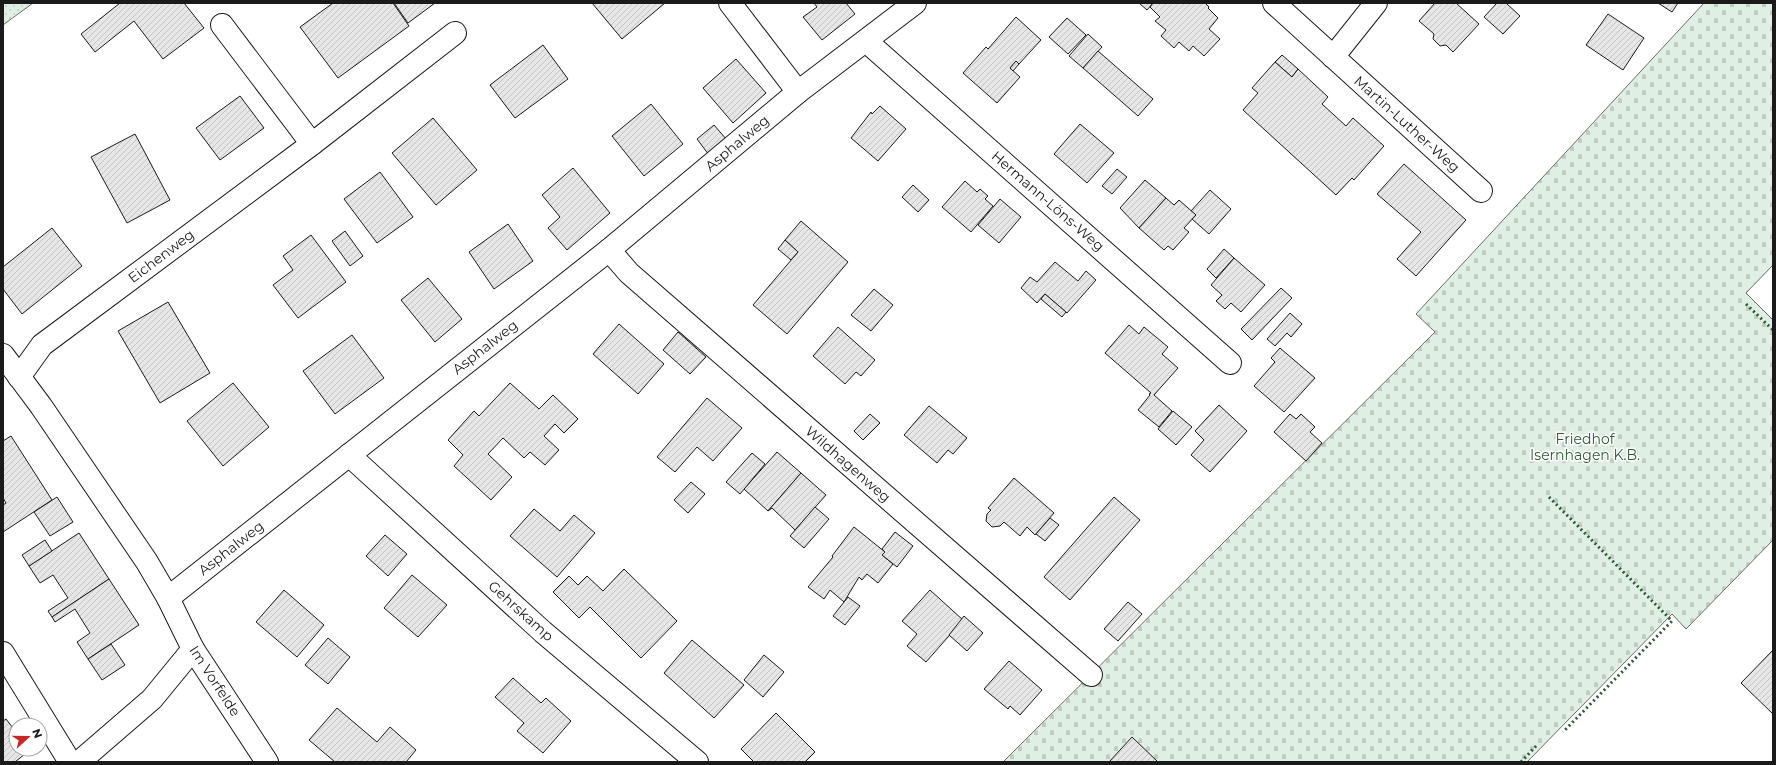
<svg xmlns="http://www.w3.org/2000/svg" width="1776" height="765" font-family="Montserrat,sans-serif">
  <style>
    .grass { fill: url(#grass-dots); stroke: #6a6a6a }
    .cemetery { fill: url(#cemetery-stones); stroke: #6a6a6a }
    .building { fill: url(#building-hatch); stroke: #1a1a1a }
    .lines { fill: none; stroke-linecap: round; stroke-linejoin: round }
    .minor-casing { stroke: #1a1a1a; stroke-width: 24 }
    .minor { stroke: #fff; stroke-width: 22 }
    .hedge { stroke: #2b5a34; stroke-width: 3; stroke-dasharray: 2 3; stroke-linecap: butt }
    .labels { text-anchor: middle; dominant-baseline: central; stroke-width: 3; stroke-linejoin: round; paint-order: stroke }
    .street-label { font-size: 14px; fill: #1a1a1a; stroke: #fff }
    .park-label { font-size: 14px; fill: #2b5a34; stroke: #fff }
  </style>
  <defs>
    <pattern id="grass-dots" width="8" height="8" patternUnits="userSpaceOnUse"><rect width="8" height="8" fill="#e0efe3"/><path d="M2 2h.1M6 6h.1" fill="none" stroke="#c0ccc2" stroke-width="1.8" stroke-linecap="round"/></pattern>
    <pattern id="cemetery-stones" width="16" height="16" patternUnits="userSpaceOnUse"><rect width="16" height="16" fill="#e0efe3"/><path d="M2 7V4a2 2 0 0 1 4 0v3zM10 15v-3a2 2 0 0 1 4 0v3z" fill="#c0ccc2"/></pattern>
    <pattern id="building-hatch" width="6" height="6" patternUnits="userSpaceOnUse"><rect width="6" height="6" fill="#e6e6e6"/><path d="M-1 1l2-2M0 6l6-6M5 7l2-2" fill="none" stroke="#c5c5c5"/></pattern>
  </defs>
  <rect width="100%" height="100%" fill="#fff"/>
  <polygon class="grass" points="3,3 33,3 3,25"/>
  <polygon class="cemetery" points="1704,3 1773,3 1773,265 1746,293 1773,320 1773,540 1686,629 1672,614 1527,762 1003,762 1435,332 1416,314"/>
  <g class="building">
    <polygon points="120,3 184,3 204,28 163,59 134,21 95,52 81,34"/>
    <polygon points="333,3 393,3 409,26 338,78 300,27"/>
    <polygon points="394,3 435,3 408,23"/>
    <polygon points="592,3 665,3 622,39"/>
    <polygon points="814,3 846,3 855,14 822,40 803,17 817,7"/>
    <polygon points="1139,3 1153,3 1147,10"/>
    <polygon points="1153,3 1205,3 1209,7 1208,8 1218,18 1209,29 1220,39 1204,56 1193,46 1189,51 1179,42 1174,48 1161,36 1166,30 1155,21 1160,17 1150,7"/>
    <polygon points="1435,3 1456,3 1479,24 1453,52 1446,45 1440,46 1433,39 1434,34 1419,21"/>
    <polygon points="1497,3 1506,3 1520,16 1503,34 1484,17"/>
    <polygon points="1658,3 1678,3 1672,12"/>
    <polygon points="1608,14 1644,38 1623,70 1586,45"/>
    <polygon points="1016,17 1041,40 1019,64 1016,61 1010,68 1020,77 997,103 963,73 986,47 988,49"/>
    <polygon points="1067,18 1086,35 1068,54 1049,37"/>
    <polygon points="1088,34 1102,47 1083,68 1069,56"/>
    <polygon points="543,45 568,79 515,118 490,85"/>
    <polygon points="1098,51 1153,99 1138,116 1083,68"/>
    <polygon points="1282,55 1298,69 1292,77 1275,62"/>
    <polygon points="736,59 766,93 733,123 703,88"/>
    <polygon points="1016,61 1019,64 1013,71 1010,68"/>
    <polygon points="1275,62 1292,77 1298,69 1328,97 1322,104 1346,126 1353,118 1384,146 1354,180 1352,178 1336,195 1243,110 1258,93 1252,88"/>
    <polygon points="240,96 264,128 220,160 196,128"/>
    <polygon points="651,104 683,144 644,176 612,136"/>
    <polygon points="880,106 906,129 878,161 851,138 871,112 872,114"/>
    <polygon points="433,118 477,170 436,205 392,153"/>
    <polygon points="1080,124 1114,153 1087,183 1054,154"/>
    <polygon points="714,125 727,140 709,155 697,139"/>
    <polygon points="135,134 170,200 127,223 91,157"/>
    <polygon points="1404,164 1466,220 1416,276 1397,259 1421,232 1377,194"/>
    <polygon points="573,168 610,213 567,250 548,228 560,217 542,195"/>
    <polygon points="1117,169 1127,177 1112,194 1102,186"/>
    <polygon points="380,172 413,217 377,243 344,199"/>
    <polygon points="1145,180 1166,198 1139,228 1120,208"/>
    <polygon points="965,181 977,192 980,189 988,196 985,199 993,206 971,232 942,207"/>
    <polygon points="913,185 929,200 918,212 902,197"/>
    <polygon points="1210,190 1231,209 1209,234 1192,219 1196,215 1191,211"/>
    <polygon points="1166,198 1174,205 1179,200 1196,215 1184,228 1189,232 1173,250 1168,246 1164,250 1139,228"/>
    <polygon points="1000,199 1021,217 999,243 978,225"/>
    <polygon points="801,221 848,262 787,334 753,305 798,252 785,240"/>
    <polygon points="508,224 533,261 494,289 469,252"/>
    <polygon points="52,228 82,266 22,314 3,289 3,267"/>
    <polygon points="345,231 363,256 350,266 332,241"/>
    <polygon points="311,235 346,282 298,318 273,285 293,270 283,256"/>
    <polygon points="785,240 798,252 791,260 778,249"/>
    <polygon points="1224,249 1234,258 1216,278 1207,269"/>
    <polygon points="1234,258 1265,285 1241,312 1231,303 1225,309 1216,301 1222,295 1211,285"/>
    <polygon points="1055,262 1078,281 1086,271 1096,280 1067,313 1045,294 1037,303 1021,288 1030,277 1037,282"/>
    <polygon points="428,278 462,319 435,342 401,300"/>
    <polygon points="1281,288 1292,298 1252,340 1241,329"/>
    <polygon points="874,289 893,305 871,331 851,315"/>
    <polygon points="1045,294 1066,312 1062,317 1041,299"/>
    <polygon points="168,302 210,373 160,403 118,331"/>
    <polygon points="1290,313 1302,324 1291,337 1287,333 1275,346 1267,339"/>
    <polygon points="619,324 664,364 638,394 593,354"/>
    <polygon points="1129,325 1139,334 1144,327 1168,347 1162,354 1178,368 1154,395 1172,411 1159,427 1138,410 1150,395 1149,394 1151,393 1105,353"/>
    <polygon points="838,327 875,360 861,376 856,372 845,384 813,356"/>
    <polygon points="678,332 706,357 690,374 663,350"/>
    <polygon points="352,335 384,378 335,414 303,371"/>
    <polygon points="1280,348 1315,378 1284,412 1254,386 1275,362 1271,358"/>
    <polygon points="233,383 269,427 223,466 187,421"/>
    <polygon points="510,383 539,409 553,395 578,419 564,433 555,424 544,436 559,450 545,465 530,452 524,458 503,438 488,454 512,477 491,500 454,466 463,455 448,440 474,411 479,416"/>
    <polygon points="707,398 742,428 713,461 697,447 675,472 657,457"/>
    <polygon points="1219,405 1247,431 1210,472 1191,455 1204,440 1195,431"/>
    <polygon points="929,406 967,438 953,454 948,450 937,463 904,435"/>
    <polygon points="1173,411 1192,427 1176,445 1158,429"/>
    <polygon points="870,414 880,423 863,440 854,431"/>
    <polygon points="1290,414 1296,419 1301,414 1315,427 1310,432 1322,443 1306,461 1274,432"/>
    <polygon points="11,436 52,500 3,532 3,505 6,503 3,498 3,441"/>
    <polygon points="777,452 801,473 768,511 744,489"/>
    <polygon points="752,453 765,464 740,494 726,482"/>
    <polygon points="801,473 826,495 795,530 772,508 768,511"/>
    <polygon points="1014,478 1054,513 1035,535 1027,527 1020,536 1004,522 1000,526 992,527 986,521 987,514 991,510 988,508"/>
    <polygon points="691,482 705,494 688,513 674,500"/>
    <polygon points="57,497 73,522 50,536 34,512"/>
    <polygon points="1114,497 1140,520 1070,600 1044,577"/>
    <polygon points="815,507 829,519 804,548 790,536"/>
    <polygon points="534,509 560,531 574,515 595,533 557,577 510,536"/>
    <polygon points="1050,518 1059,525 1045,541 1036,534"/>
    <polygon points="854,527 885,552 882,555 893,564 878,583 867,574 862,580 859,577 844,602 830,590 824,599 808,587 833,557 832,556"/>
    <polygon points="895,532 913,546 897,567 882,555 885,552 882,549"/>
    <polygon points="79,533 109,579 52,617 48,611 68,598 53,575 40,583 29,566"/>
    <polygon points="385,535 407,554 388,576 366,556"/>
    <polygon points="45,540 52,551 29,566 22,555"/>
    <polygon points="624,569 677,621 641,658 590,607 579,618 553,592 569,576 578,585 587,576 603,591"/>
    <polygon points="412,575 447,605 418,637 384,608"/>
    <polygon points="109,579 139,625 88,659 77,642 90,633 75,609 55,622 52,617"/>
    <polygon points="284,590 324,625 297,657 256,622"/>
    <polygon points="930,590 963,620 926,662 907,646 917,634 902,621"/>
    <polygon points="848,597 860,606 845,625 833,616"/>
    <polygon points="1128,602 1142,614 1118,641 1104,629"/>
    <polygon points="964,616 983,633 967,651 949,635"/>
    <polygon points="328,638 350,657 328,684 305,665"/>
    <polygon points="692,640 744,685 714,718 664,673"/>
    <polygon points="111,644 125,665 102,680 88,659"/>
    <polygon points="1773,650 1773,714 1741,683"/>
    <polygon points="764,655 784,672 763,697 744,680"/>
    <polygon points="1009,661 1042,690 1020,715 1010,706 1008,709 984,689"/>
    <polygon points="513,678 541,703 546,698 571,721 543,753 517,731 524,723 495,697"/>
    <polygon points="337,708 377,742 390,727 416,750 406,762 335,762 309,740"/>
    <polygon points="776,713 815,752 805,762 754,762 741,749"/>
    <polygon points="6,719 16,732 16,749 30,750 15,762 3,762 3,721"/>
    <polygon points="1132,737 1158,762 1109,762"/>
  </g>
  <g class="lines">
    <g class="minor-casing">
      <g id="minor">
        <polyline points="730,3 798,92"/>
        <polyline points="1274,3 1481,191"/>
        <polyline points="222,25 312,144"/>
        <polyline points="866,41 1230,363"/>
        <polyline points="1333,57 1376,3"/>
        <polyline points="609,250 629,273 1091,675"/>
        <polyline points="3,355 41,406 147,562 168,598 193,649 267,762"/>
        <polyline points="19,377 42,345 312,144 455,33"/>
        <polyline points="349,455 543,632 697,762"/>
        <polyline points="168,598 609,250 798,92 915,3"/>
        <polyline points="3,653 70,762"/>
        <polyline points="79,762 152,699 193,649"/>
      </g>
    </g>
    <use href="#minor" class="minor"/>
    <g class="hedge">
      <polyline points="1746,304 1773,330"/>
      <polyline points="1549,497 1672,621 1563,732"/>
      <polyline points="1521,762 1537,745"/>
    </g>
  </g>
  <g class="labels">
    <g class="street-label">
      <text transform="translate(1407 124) rotate(42)">Martin-Luther-Weg</text>
      <text transform="translate(737 143) rotate(-40)">Asphalweg</text>
      <text transform="translate(1048 201) rotate(41)">Hermann-Löns-Weg</text>
      <text transform="translate(161 256) rotate(-37)">Eichenweg</text>
      <text transform="translate(485 347) rotate(-38)">Asphalweg</text>
      <text transform="translate(848 464) rotate(41)">Wildhagenweg</text>
      <text transform="translate(231 548) rotate(-38)">Asphalweg</text>
      <text transform="translate(521 611) rotate(42)">Gehrskamp</text>
      <text transform="translate(215 681) rotate(57)">Im Vorfelde</text>
    </g>
    <g class="park-label">
      <text x="1585" y="439">Friedhof<tspan x="1585" dy="16">Isernhagen K.B.</tspan></text>
    </g>
  </g>
  <rect width="1776" height="765" fill="none" stroke="#1a1a1a" stroke-width="8"/>
  <g transform="translate(28 737) rotate(69)"><circle r="19" fill="#ffffff" stroke="#a3a3a3"/>
  <path d="M0-3L7 15L0 10L-7 15Z" fill="#c62828"/>
  <text y="-6" font-size="11" font-weight="bold" text-anchor="middle" fill="#1a1a1a">N</text>
  </g>
</svg>
